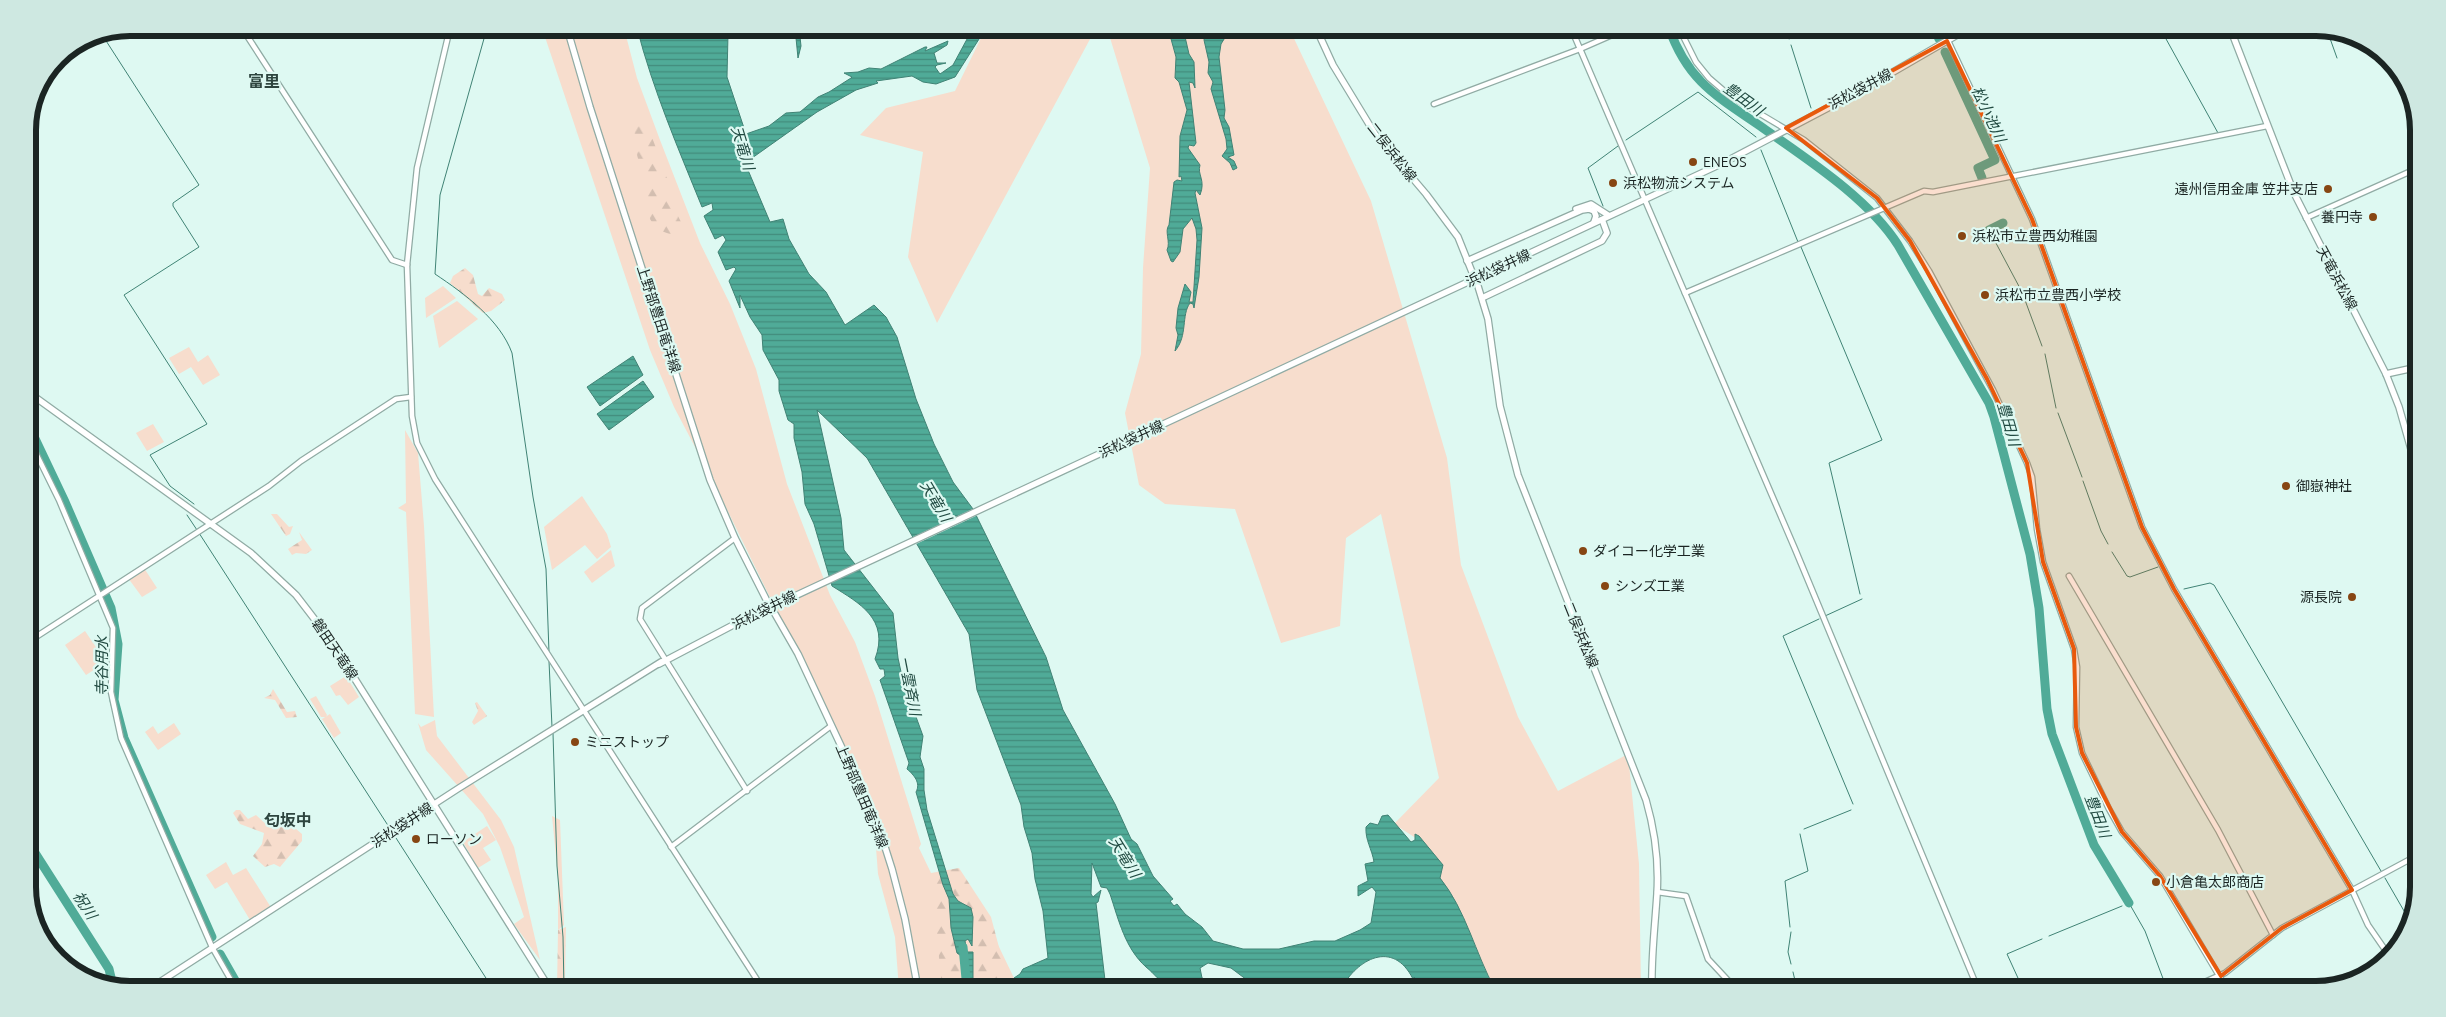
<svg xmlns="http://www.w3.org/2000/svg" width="2446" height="1017" font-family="Ubuntu,'Noto Sans JP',sans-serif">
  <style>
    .grass { fill: #f7ddcd }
    .forest { fill: url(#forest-firs) }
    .water { fill: url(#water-rules); stroke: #408375 }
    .pier { fill: #def9f2 }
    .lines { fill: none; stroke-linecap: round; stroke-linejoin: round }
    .stream { stroke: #408375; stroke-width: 1 }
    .river { stroke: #50ab98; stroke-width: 9 }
    .minor-casing { stroke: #90aba4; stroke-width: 7 }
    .major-casing { stroke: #90aba4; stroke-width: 8 }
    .minor { stroke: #fff; stroke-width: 4.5 }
    .major { stroke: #fff; stroke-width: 5.5 }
    .marked { fill: #e8590c; fill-opacity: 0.2; stroke: #e8590c; stroke-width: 4; stroke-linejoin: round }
    .poi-dot { fill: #874613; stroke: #def9f2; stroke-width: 2 }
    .labels { text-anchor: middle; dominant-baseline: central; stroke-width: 4.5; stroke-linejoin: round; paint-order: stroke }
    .street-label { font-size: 14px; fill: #1b2523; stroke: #def9f2 }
    .poi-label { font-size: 14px; fill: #1b2523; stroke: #def9f2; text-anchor: start }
    .water-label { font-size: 15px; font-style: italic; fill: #214a41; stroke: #def9f2 }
    .quarter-label { font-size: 16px; font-weight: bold; fill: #2e453f; stroke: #def9f2 }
    .rim { fill: none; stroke: #1b2523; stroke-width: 6 }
  </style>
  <defs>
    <pattern id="forest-firs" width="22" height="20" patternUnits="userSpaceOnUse" patternTransform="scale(1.25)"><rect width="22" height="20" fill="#f7ddcd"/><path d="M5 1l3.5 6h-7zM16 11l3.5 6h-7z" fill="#d3beb0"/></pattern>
    <pattern id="water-rules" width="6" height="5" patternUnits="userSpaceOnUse" patternTransform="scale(1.25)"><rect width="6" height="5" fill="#50ab98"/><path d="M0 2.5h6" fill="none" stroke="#428b7c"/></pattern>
  </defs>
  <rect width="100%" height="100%" fill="#def9f2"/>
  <g class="grass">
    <polygon points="542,28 624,28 637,78 660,140 700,243 730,304 756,369 787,484 830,595 855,642 875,696 921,844 919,848 931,873 972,891 1014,978 1016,989 899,989 895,937 878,874 873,808 715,485 674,407 650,350"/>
    <polygon points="986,28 1096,28 937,323 908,257 923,152 860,135 886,108 955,91"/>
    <polygon points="1107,28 1289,28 1371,201 1447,458 1461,565 1518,717 1558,791 1628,754 1639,864 1641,989 1489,989 1425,844 1394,824 1439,778 1381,514 1346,538 1340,626 1281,643 1235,509 1165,504 1139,485 1125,413 1141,354 1143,268 1150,168"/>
    <polygon points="443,286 456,298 426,318 425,298"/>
    <polygon points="457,301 478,319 439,348 433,316"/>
    <polygon points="189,347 198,362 208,355 220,375 203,385 191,367 179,374 169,358"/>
    <polygon points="153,424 164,442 147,451 136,433"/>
    <polygon points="405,430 418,453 424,526 434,717 415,714 406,512 398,508 406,503"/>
    <polygon points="582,496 607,534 611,547 597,559 585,545 552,570 544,527"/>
    <polygon points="611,550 615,566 592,583 584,572"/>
    <polygon points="144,568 157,588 142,597 128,578"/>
    <polygon points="85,631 106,662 86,675 65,645"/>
    <polygon points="346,676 359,697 348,705 340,695 336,696 330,686"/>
    <polygon points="316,696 327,715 326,717 321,717 310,699"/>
    <polygon points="330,714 341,733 334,738 322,719"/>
    <polygon points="435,720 437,736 501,820 514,847 540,960 514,924 524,917 500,847 483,814 426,750 418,723 421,727"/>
    <polygon points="174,723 181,734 158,750 145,732 153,726 158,734"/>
    <polygon points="552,816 560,820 564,925 558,930 558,877"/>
    <polygon points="487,826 496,840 483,848 491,860 478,868 463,842"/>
    <polygon points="226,862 233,875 246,868 272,909 250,920 227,882 215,889 206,875"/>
    <polygon points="276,980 281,989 260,989"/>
  </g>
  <g class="forest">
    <polygon points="635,125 649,129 667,178 642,173 634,144"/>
    <polygon points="645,182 664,188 686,232 683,239 656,229 650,219"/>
    <polygon points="465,268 473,275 478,294 482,296 489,288 502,294 505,300 491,311 483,313 450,283 453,276"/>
    <polygon points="271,514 277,514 289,527 293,526 290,534 286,536"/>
    <polygon points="299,532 312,550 306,554 296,553 292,555 288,549 302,540"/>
    <polygon points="273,689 287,712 295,711 297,717 286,718 275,700 264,698 270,695"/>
    <polygon points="477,702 487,716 474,725 472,722 478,711 475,703"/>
    <polygon points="236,810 240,810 248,819 256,815 270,828 288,822 302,834 302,841 280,867 274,864 265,867 253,856 262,844 264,833 240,824 233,813"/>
    <polygon points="959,868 991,917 1010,989 942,989 931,873"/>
    <polygon points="566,927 565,977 568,989 557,989 558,930"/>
  </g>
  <g class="water">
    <path d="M637,28h87l4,6 -1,43 19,57 23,-8 17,-13 14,-1 18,-15 11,-5 22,-14 1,-1 -8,-4 14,-1 11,-4 12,1 44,-22h2l-2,4 23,-10 -1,4 -13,8 3,10h9l-9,2 -2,2 5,7 13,-9 20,-37h13l-31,49 -19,7 -13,-2 -11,-6 -36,5 2,2 -22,7 -39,22 -72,51 25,59 13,-3 6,20 20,35 17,18 19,33 29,-20 12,12 11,20 19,62 18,45 19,38 20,27 73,148 17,53 52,94 16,35 6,5 16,32 20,23 -3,2 4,5 3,-2 8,10 17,13 11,14 30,8h36l35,-8h21l25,-11 11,-7 5,-31 -4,-5 -14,9v-10l10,-5 -3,-17 9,-2c-2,-13 -9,-22 -8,-35l4,-4 8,2 4,-9 6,-1 23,27 4,-2v-6l4,2 24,29 -3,13c26,32 35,75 55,111h-74l-2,-7 -5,-5 -1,2c-20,-40 -56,-20 -72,10h-7l1,-4 -17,4h-78l11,-2v-4l-20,-15 -23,-5 -8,5 2,10 29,11h-52l-6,-6 -3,4c-11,-5 -15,-13 -24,-20 -21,-19 -27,-46 -36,-73l-3,-6 -6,-1 -9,-24 -1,31 2,3 8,-7 -3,12 -2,1 10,86h-89l-3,-11 6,-4 3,-5 25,-11 -5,-47 -8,-32 -3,-26 -8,-26 -3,-22 -44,-115 -8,-56 -102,-176 -50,-48 24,108 3,32 49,63 5,45 5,23 20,55 -3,21 4,12v21l3,20 26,84 5,7 13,7 2,9 -1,29 -4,-7 -3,2 2,11h6v37h-9l3,-29 -10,-7 -6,-25 -2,-29 -6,-14 -27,-93c5,-9 -2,-17 -9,-23l2,-6 -29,-83 5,-4 -1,-7h-4l-5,-10c15,-40 -16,-56 -43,-73l-18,-62 -9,-20 -3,-32 -8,-34v-14l-6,-4 -9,-29v-11l-16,-30 -1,-15 -12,-18 -10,-22v13l-11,-27 7,-12 -2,-2 -8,3 -8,-18 8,-12 -3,-5 -8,4 -11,-23 9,-6 -1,-7 -10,4c-24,-59 -49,-117 -65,-179z"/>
    <polygon points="795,28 799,28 801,46 798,58"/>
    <path d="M1168,28h15l6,26 5,8 1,26 -2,-5 -4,-1 7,61 -2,3 -5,-1 -1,3 12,17c-3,10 6,15 0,30l-4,-5 -1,3 7,35 -3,49 -5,31 -1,-4 -3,-1c-9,12 -2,33 -15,48l3,-16 -2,-7 2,-20 7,-24 6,8 -2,10h4l4,-62 -1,-11 -4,-11 -9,11 -3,23 -7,10 -2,-1 -4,-11c4,-8 -3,-19 2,-25l5,-43 3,-2 5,1 -1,-5 -2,1 1,-41 7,-26 -8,-28 -4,-4 1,-21z"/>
    <polygon points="1206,28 1223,28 1226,36 1221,44 1219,57 1225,110 1224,118 1229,127 1234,155 1228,157 1234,161 1237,168 1233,170 1230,163 1222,156 1227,149 1226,139 1211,89 1213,82 1208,73 1209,62 1204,40"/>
    <polygon points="633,356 643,375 600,406 587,387"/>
    <polygon points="643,381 654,397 609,430 597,414"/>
  </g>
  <polygon class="pier" points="975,508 978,515 914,545 911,538"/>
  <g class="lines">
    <g class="stream">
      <path d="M487,28l-47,167 -5,79c30,20 65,46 77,79l21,144 13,72 3,83"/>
      <polyline points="1785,28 1789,39"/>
      <polyline points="2160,28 2218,133"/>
      <polyline points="2327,30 2337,58"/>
      <polyline points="101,33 199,185 173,203 173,206 199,247 124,295 207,424 150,455 170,486 194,504"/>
      <polyline points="1791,45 1811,108"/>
      <polyline points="1948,51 1952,60"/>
      <polyline points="1626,140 1698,92 1756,137"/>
      <polyline points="1761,150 1798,242"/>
      <polyline points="1603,206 1588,168 1618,146"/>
      <polyline points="1989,230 2022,292 2042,346"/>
      <polyline points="1801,247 1882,440 1829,463 1860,594"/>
      <polyline points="2076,335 2081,348"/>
      <polyline points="2045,354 2056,408"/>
      <polyline points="2058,413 2082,477"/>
      <polyline points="2083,481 2101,531 2108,544"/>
      <polyline points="187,515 197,530"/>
      <polyline points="199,533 389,827"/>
      <polyline points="2112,552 2127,576 2130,577 2158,567"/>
      <polyline points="2184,589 2210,583 2214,585 2381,871"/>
      <polyline points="1825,616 1862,599"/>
      <polyline points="1819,619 1783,636 1853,804"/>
      <polyline points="549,661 552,727"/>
      <polyline points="553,733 557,866 563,937 564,989"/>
      <polyline points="1804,829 1851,810"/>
      <polyline points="396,838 493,989"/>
      <polyline points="2385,878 2411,923"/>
      <polyline points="2127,904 2129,903 2145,931 2167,989"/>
      <polyline points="1790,927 1785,881 1808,871 1800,834"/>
      <polyline points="1791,932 1788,952 1791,964"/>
      <polyline points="2049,936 2122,906"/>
      <polyline points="1793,972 1797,989"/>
      <polyline points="2023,989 2007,954 2042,939"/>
    </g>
    <g class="river">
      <path d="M1669,28c19,54 49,69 94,100 45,32 105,70 135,117l91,158 5,14 36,137 9,54 8,101 5,25 42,111 35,58"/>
      <polyline points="1934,28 1939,39"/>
      <polyline points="1945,52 1995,160 1978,168 1982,178"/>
      <polyline points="1989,230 2003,223"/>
      <polyline points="28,424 65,502 111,608 118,644 114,700 124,738 212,937"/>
      <polyline points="28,842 109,969 113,986"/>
      <polyline points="963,947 967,989"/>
      <polyline points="220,954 240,989"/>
    </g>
    <g class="minor-casing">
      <g id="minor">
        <polyline points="242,28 392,260 407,265"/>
        <polyline points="450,28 417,168 407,265 412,416 417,443 435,479 763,989"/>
        <polyline points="1571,28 1795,549 1978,989"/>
        <polyline points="1679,28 1696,62 1709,78 1730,96 1804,140 1877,198 1910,241 1929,271 1993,390 2027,463 2032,477 2037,529 2043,562 2074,649 2077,667 2076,727 2082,753 2109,809 2122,832 2160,876 2227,989"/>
        <polyline points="1942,28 2032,219 2142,527 2174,589 2352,890 2368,925 2388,954"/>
        <polyline points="1434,104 1580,49 1628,28"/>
        <polyline points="2306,218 2418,168"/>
        <polyline points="1685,293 1924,191 1933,192 2267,126"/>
        <polyline points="28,437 59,500 113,628 111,692 121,738 212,947 236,989"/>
        <polyline points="2069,576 2218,830 2273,935 2225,973 2189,989"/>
        <polyline points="28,642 269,486 301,461 396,399 411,397"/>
        <polyline points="665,659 640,619 642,608 735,538"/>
        <polyline points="667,662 747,791"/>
        <polyline points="671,847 831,726"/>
        <polyline points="1657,892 1686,896 1708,959 1736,989"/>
        <polyline points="2273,935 2282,928 2418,855"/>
      </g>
    </g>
    <g class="major-casing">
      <g id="major">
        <polyline points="567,28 590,107 710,480 735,538 768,603"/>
        <polyline points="1316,28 1333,65 1375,134 1426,194 1458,237 1472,272"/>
        <polyline points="2230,28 2294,193 2386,374 2399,407 2418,474"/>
        <polyline points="1576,209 1591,204 1608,215"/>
        <polyline points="1467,261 1582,210 1589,209 1594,211 1596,216 1594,222"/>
        <path d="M1477,283l11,36 12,87 18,69 128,325c9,31 13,62 11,94 -2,32 -6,64 -5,95"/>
        <polyline points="1482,298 1602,241 1607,233 1603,222"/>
        <polyline points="2386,374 2418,367"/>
        <polyline points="28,392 251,553 296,595 319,625 348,668 550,989"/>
        <polyline points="775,614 798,654 878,825 892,869 905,919 918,989"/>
        <polyline points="659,664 737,623 1723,163 1862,90 1969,28"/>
        <polyline points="149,989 459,788 661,662"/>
      </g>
    </g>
    <use href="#minor" class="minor"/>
    <use href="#major" class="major"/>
  </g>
  <path class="marked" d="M1947,41l85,178 110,308 32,62 178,301 -70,38 -61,48 -61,-100 -38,-44 -40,-79 -6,-26 -2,-78 -31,-87 -16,-99 -40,-84 -77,-138 -33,-43 -91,-70z"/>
  <g class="poi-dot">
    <circle cx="1693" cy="162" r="5"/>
    <circle cx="1613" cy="183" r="5"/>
    <circle cx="2328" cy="189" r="5"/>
    <circle cx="2373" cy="217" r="5"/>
    <circle cx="1962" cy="236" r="5"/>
    <circle cx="1985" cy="295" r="5"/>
    <circle cx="2286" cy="486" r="5"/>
    <circle cx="1583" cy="551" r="5"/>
    <circle cx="1605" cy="586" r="5"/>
    <circle cx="2352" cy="597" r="5"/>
    <circle cx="575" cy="742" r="5"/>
    <circle cx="416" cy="839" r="5"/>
    <circle cx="2156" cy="882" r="5"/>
  </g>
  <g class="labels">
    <g class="street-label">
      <text transform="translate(1860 89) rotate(-28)">浜松袋井線</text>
      <text transform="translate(1392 152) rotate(52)">二俣浜松線</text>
      <text transform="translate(1498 268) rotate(-25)">浜松袋井線</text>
      <text transform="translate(2337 278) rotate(62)">天竜浜松線</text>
      <text transform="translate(659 319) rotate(72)">上野部豊田竜洋線</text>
      <text transform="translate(1131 439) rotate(-25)">浜松袋井線</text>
      <text transform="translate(764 610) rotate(-26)">浜松袋井線</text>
      <text transform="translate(1581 635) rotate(68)">二俣浜松線</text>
      <text transform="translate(335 649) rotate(56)">磐田天竜線</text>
      <text transform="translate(862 796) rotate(67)">上野部豊田竜洋線</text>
      <text transform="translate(402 825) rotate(-33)">浜松袋井線</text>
    </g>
    <g class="poi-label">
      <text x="1703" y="162">ENEOS</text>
      <text x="1623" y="183">浜松物流システム</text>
      <text x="2318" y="189" text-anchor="end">遠州信用金庫 笠井支店</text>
      <text x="2363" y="217" text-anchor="end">養円寺</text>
      <text x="1972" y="236">浜松市立豊西幼稚園</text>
      <text x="1995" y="295">浜松市立豊西小学校</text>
      <text x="2296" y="486">御嶽神社</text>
      <text x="1593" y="551">ダイコー化学工業</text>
      <text x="1615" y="586">シンズ工業</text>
      <text x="2342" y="597" text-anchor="end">源長院</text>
      <text x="585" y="742">ミニストップ</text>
      <text x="426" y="839">ローソン</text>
      <text x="2166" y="882">小倉亀太郎商店</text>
    </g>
    <g class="water-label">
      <text transform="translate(1744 99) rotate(36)">豊田川</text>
      <text transform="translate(1989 114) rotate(65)">松小池川</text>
      <text transform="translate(743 148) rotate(73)">天竜川</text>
      <text transform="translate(2009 424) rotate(74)">豊田川</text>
      <text transform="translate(936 501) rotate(59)">天竜川</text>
      <text transform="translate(101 666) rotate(-90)">寺谷用水</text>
      <text transform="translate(910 686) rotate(79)">一雲斉川</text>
      <text transform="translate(2098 816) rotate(69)">豊田川</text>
      <text transform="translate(1125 857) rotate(58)">天竜川</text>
      <text transform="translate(85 905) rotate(57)">祝川</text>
    </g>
    <g class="quarter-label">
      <text x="264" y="81">富里</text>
      <text x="288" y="820">匂坂中</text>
    </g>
  </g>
  <path d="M0 0H2446V1017H0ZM130 36H2316A94 94 0 0 1 2410 130V887A94 94 0 0 1 2316 981H130A94 94 0 0 1 36 887V130A94 94 0 0 1 130 36Z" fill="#cee8e1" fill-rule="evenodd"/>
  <path class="rim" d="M130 36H2316A94 94 0 0 1 2410 130V887A94 94 0 0 1 2316 981H130A94 94 0 0 1 36 887V130A94 94 0 0 1 130 36Z"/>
</svg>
